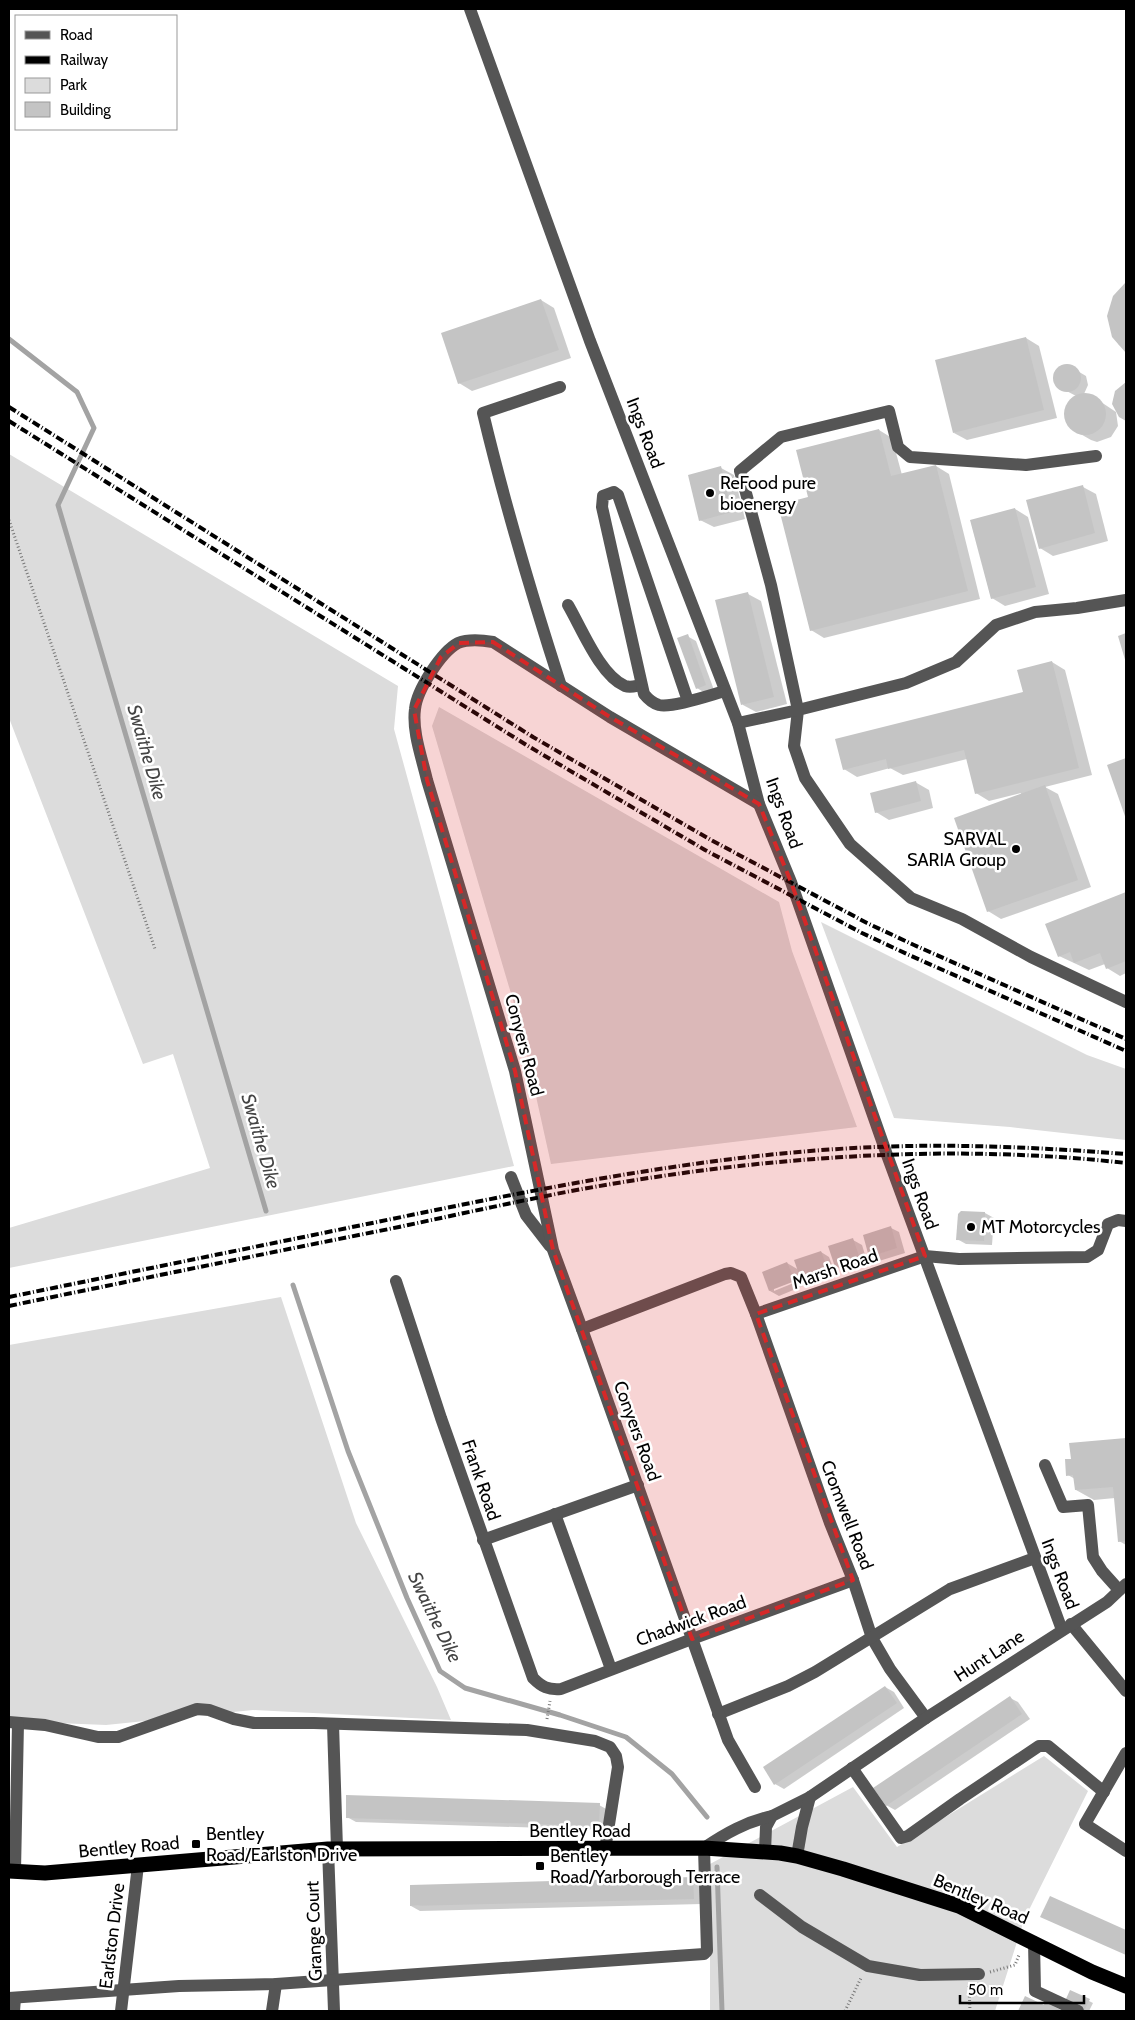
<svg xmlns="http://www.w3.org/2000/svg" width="1135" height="2020" font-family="Cabin,sans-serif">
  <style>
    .green { fill: #dcdcdc }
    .shadow { fill: #0003 }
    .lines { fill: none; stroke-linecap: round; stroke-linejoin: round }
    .stream { stroke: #a3a3a3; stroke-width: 5 }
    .building { fill: #c4c4c4 }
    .path { stroke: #777; stroke-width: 3; stroke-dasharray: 1 2.5; stroke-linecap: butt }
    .minor { stroke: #555; stroke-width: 12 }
    .highway { stroke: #000; stroke-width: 15 }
    .rail { stroke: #000; stroke-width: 4; stroke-dasharray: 8 2.5 1 2.5; stroke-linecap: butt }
    .marked { fill: #d62828; fill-opacity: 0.2; stroke: #d62828; stroke-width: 4; stroke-dasharray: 10 6; stroke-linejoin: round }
    .poi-dot { fill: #000; stroke: #fff; stroke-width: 2 }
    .labels { text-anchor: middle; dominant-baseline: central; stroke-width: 5; stroke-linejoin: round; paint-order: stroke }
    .street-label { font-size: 18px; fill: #000; stroke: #fff }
    .poi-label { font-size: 18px; fill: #000; stroke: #fff; text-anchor: start }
    .water-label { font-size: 19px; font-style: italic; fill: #444; stroke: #fff }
  </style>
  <rect width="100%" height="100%" fill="#fff"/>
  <g class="green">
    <polygon points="9,454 398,686 394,729 514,1166 9,1268 9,1228 210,1168 173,1054 143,1064 9,718"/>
    <polygon points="439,707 779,902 792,951 857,1127 551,1164 520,1024 432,726"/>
    <polygon points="821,922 1087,1055 1126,1069 1126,1140 1010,1127 894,1118"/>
    <polygon points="281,1297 356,1523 437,1687 451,1720 253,1710 106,1725 9,1721 9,1345"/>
    <polygon points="1044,1756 1088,1791 1024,1920 995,2011 710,2011 710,1864 853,1787 897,1847"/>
  </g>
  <g class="shadow">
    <polygon points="1126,285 1126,350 1119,345 1113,336 1120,289"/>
    <polygon points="541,300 554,308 571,358 472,391 459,383"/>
    <polygon points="1026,338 1039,346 1057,418 967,440 954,433"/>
    <polygon points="1069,366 1086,376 1088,385 1084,394 1092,396 1116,412 1118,426 1111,437 1097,442 1091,440 1077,432 1067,423 1065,410 1072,398 1078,397 1057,386 1054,376 1060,368"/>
    <polygon points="879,430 892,438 902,475 936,466 949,474 980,599 824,638 811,630 809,498"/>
    <polygon points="721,468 734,475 745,519 714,527 700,520"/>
    <polygon points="1083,487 1096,494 1108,541 1053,556 1040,548"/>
    <polygon points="1015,509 1028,517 1049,594 1005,606 992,598"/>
    <polygon points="748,594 761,601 787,704 756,712 743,705"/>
    <polygon points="687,636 696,641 714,690 705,693 697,688"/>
    <polygon points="1052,662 1065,670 1092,775 1045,787 1058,794 1091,887 1001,919 988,911 1021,793 989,801 976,793 967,759 903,775 890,768 857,777 844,769 1024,692"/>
    <polygon points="1126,760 1126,816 1109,766"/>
    <polygon points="915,782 929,790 933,808 889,820 876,812"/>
    <polygon points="1126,893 1126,973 1120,976 1107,968 1105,964 1089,970 1059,956 1047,925"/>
    <polygon points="961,1212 985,1213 994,1218 992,1245 966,1244 957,1239"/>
    <polygon points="891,1228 899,1232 905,1253 879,1261 870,1256"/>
    <polygon points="853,1240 862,1245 868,1264 844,1271 836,1266"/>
    <polygon points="821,1252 829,1257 836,1275 810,1284 800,1278 774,1288 774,1291 801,1280 803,1286 779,1296 770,1291 763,1273 787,1263 799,1270"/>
    <polygon points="1126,1439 1126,1545 1119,1541 1115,1498 1094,1500 1076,1490 1075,1479 1068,1475 1072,1460 1071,1444"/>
    <polygon points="885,1687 894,1692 904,1708 784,1789 775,1784"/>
    <polygon points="1010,1698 1018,1702 1030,1719 895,1810 886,1805"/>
    <polygon points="599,1805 608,1810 607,1830 356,1822 347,1817"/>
    <polygon points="693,1879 701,1884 702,1904 420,1911 411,1906"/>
    <polygon points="1071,1992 1093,2003 1089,2011 1062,2011"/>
  </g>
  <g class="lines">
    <g class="stream">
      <polyline points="9,339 77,392 94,428 58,505 266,1211"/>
      <polyline points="293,1285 348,1451 407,1598 440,1671 465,1688 560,1715 626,1737 672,1774 707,1817"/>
      <polyline points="717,1867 722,2011"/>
    </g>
  </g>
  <g class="building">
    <polygon points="1126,282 1126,353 1112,337 1107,316 1113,296"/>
    <polygon points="541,299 559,350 458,384 441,333"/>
    <polygon points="1026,337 1044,410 953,433 935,360"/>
    <circle cx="1067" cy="378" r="14"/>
    <polygon points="1126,382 1126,421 1119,417 1112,404 1115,391"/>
    <circle cx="1085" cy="414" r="21"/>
    <polygon points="879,429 891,476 936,465 968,591 810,631 778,505 808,497 796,450"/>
    <polygon points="721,466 732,512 699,521 688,475"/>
    <polygon points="1083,485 1095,533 1039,549 1026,500"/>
    <polygon points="1015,508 1036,587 991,599 970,520"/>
    <polygon points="748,592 774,697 741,705 715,600"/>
    <polygon points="1126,633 1126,663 1118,636"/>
    <polygon points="688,634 706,685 696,689 677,638"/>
    <polygon points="1052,661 1079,768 975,794 964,750 888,769 886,759 843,770 835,739 1023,692 1017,670"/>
    <polygon points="1126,758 1126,819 1107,765"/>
    <polygon points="916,781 921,801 875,813 870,793"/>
    <polygon points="1045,785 1078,880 987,912 954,818"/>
    <polygon points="1126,892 1126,961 1106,969 1100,953 1074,963 1070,952 1058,957 1045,924"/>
    <polygon points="961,1211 985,1212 984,1241 956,1240 958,1214"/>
    <polygon points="891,1226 897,1248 869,1257 863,1235"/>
    <polygon points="853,1238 860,1259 835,1267 828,1246"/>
    <polygon points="821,1251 828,1270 801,1280 794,1260"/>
    <polygon points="787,1262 795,1281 769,1291 762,1272"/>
    <polygon points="1126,1438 1126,1541 1118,1542 1113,1487 1075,1490 1073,1475 1066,1476 1065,1459 1071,1459 1069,1443"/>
    <polygon points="885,1686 897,1703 774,1785 763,1767"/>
    <polygon points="1010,1696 1022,1714 886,1806 873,1788"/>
    <polygon points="346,1795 600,1803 599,1826 346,1818"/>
    <polygon points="693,1877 694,1899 410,1906 410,1885"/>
    <polygon points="1050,1896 1126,1930 1126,1955 1040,1917"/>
    <polygon points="1070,1990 1090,1999 1084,2011 1018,2011 1025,1996 1044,2005 1045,2002 1061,2010"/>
  </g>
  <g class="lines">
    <g class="path">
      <polyline points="9,520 155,949"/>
      <polyline points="547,1719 550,1701"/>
      <polyline points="990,1972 1015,1965 1019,1955"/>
      <polyline points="969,1986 970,2011"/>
      <polyline points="845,2011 861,1978"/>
    </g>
    <g class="minor">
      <polyline points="470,9 590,341 738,723 759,804 791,882 887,1155 1062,1630"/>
      <path d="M560,387l-77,26c22,92 49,183 78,273"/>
      <polyline points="1126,600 1077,608 1035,612 996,625 956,662 906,683 798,710 794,746 805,778 850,844 911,898 962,919 1031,957 1126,1002"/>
      <path d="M568,605c14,24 32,70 57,81 6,2 10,0 16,-1"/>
      <path d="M688,701l-70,-206 -4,-3 -11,4 -1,11 42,187c4,5 8,9 15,11 14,3 51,-10 66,-14"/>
      <polyline points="738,723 798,710 771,585 740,471 781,437 889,411 898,447 910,457 1026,465 1096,456"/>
      <polyline points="511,1177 526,1215 550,1246"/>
      <path d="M396,1281l45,137 92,260c9,9 15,12 28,11l131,-50 161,-59"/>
      <polyline points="756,1314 925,1256 959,1259 1087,1257 1098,1250 1108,1224 1118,1220 1126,1221"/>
      <polyline points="582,1329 725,1274 731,1273 741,1277 756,1314 830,1523 853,1580 872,1638 890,1669 926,1718"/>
      <polyline points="1045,1465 1063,1507 1088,1505 1093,1557 1102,1571 1119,1590"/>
      <polyline points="555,1514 611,1669"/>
      <polyline points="483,1540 638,1485"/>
      <polyline points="1071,1624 1126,1691"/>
      <polyline points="718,1714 788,1686 815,1672 950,1589 1035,1558"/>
      <polyline points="9,1722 45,1725 98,1737 118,1737 197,1709 209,1710 234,1719 254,1723 314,1723 527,1730 595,1741 610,1747 616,1756 618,1767 605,1850"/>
      <polyline points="333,1724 337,1849"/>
      <polyline points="1126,1753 1085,1824 1126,1851"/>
      <polyline points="852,1768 901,1838 908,1836 960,1799 1039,1746 1048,1746 1104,1792"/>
      <path d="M755,1787l-27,-47 -146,-411 -29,-79 -38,-179 -88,-291c-5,-22 -15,-48 -12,-71 2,-19 26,-57 43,-66 10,-4 24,-3 35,-1l117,75 149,87"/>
      <polyline points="328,1849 334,2011"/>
      <polyline points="765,1852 766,1827 772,1816 810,1797 926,1718 1107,1602 1126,1584"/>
      <polyline points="797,1856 802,1827 810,1797"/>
      <polyline points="15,1871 18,1723"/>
      <polyline points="760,1895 802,1927 868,1966 920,1975 979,1974"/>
      <polyline points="1034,1942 1035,1991 1078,2011"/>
      <path d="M9,1998l170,-12 97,-2 428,-30 3,-3 -3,-103c22,-15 42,-26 68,-32"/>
      <polyline points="14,2011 15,1998"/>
      <polyline points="121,2011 138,1865"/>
      <polyline points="272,2011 276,1984"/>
    </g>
    <polyline class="highway" points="9,1871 45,1873 328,1849 704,1848 780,1853 797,1856 843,1869 959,1906 1092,1972 1126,1986"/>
    <g class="rail">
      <polyline points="9,407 533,737 711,840 867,923 914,945 1126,1039"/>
      <polyline points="9,421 528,746 705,850 862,933 909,955 1126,1051"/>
      <path d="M9,1297c137,-28 275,-56 412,-84 143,-29 287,-57 433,-65 91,-5 181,-1 272,6"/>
      <path d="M9,1306c130,-27 260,-53 390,-79 56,-12 111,-24 167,-35 183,-34 374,-50 560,-29"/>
    </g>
  </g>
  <path class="marked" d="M493,642l117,75 149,87 32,78 134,374 -169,58 97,266 -161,59 -139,-389 -38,-179 -88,-291 -13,-70 27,-53 18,-14z"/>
  <g class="poi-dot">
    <circle cx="710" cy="493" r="5"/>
    <circle cx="1016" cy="849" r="5"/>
    <circle cx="971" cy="1227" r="5"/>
    <rect x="191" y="1839" width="10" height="10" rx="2.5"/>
    <rect x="535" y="1861" width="10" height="10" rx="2.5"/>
  </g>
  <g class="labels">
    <g class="street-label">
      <text transform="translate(645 433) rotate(69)">Ings Road</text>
      <text transform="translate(784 813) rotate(70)">Ings Road</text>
      <text transform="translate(524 1045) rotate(75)">Conyers Road</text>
      <text transform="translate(920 1194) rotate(70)">Ings Road</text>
      <text transform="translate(835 1269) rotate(-19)">Marsh Road</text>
      <text transform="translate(637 1431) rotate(70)">Conyers Road</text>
      <text transform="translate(481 1480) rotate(71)">Frank Road</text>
      <text transform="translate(847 1515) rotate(69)">Cromwell Road</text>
      <text transform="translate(1060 1574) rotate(69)">Ings Road</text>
      <text transform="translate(691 1621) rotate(-20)">Chadwick Road</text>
      <text transform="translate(989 1656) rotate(-33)">Hunt Lane</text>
      <text x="580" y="1831">Bentley Road</text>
      <text transform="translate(129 1847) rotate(-5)">Bentley Road</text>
      <text transform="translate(981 1899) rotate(23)">Bentley Road</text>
      <text transform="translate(314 1931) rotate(-92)">Grange Court</text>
      <text transform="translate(112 1936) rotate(-83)">Earlston Drive</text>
    </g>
    <g class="poi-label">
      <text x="720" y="483">ReFood pure<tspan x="720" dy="21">bioenergy</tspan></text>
      <text x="1006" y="839" text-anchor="end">SARVAL<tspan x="1006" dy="21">SARIA Group</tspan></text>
      <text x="981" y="1227">MT Motorcycles</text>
      <text x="206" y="1834">Bentley<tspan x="206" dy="21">Road/Earlston Drive</tspan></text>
      <text x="550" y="1856">Bentley<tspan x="550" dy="21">Road/Yarborough Terrace</tspan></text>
    </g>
    <g class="water-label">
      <text transform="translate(147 752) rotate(74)">Swaithe Dike</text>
      <text transform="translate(261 1141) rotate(74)">Swaithe Dike</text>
      <text transform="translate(435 1617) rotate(64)">Swaithe Dike</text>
    </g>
  </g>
  <rect width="1135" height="2020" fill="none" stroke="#000000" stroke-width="20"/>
  <rect x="15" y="15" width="162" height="115" fill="#ffffff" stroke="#999999"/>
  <rect x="25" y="31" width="25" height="8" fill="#555555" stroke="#999999"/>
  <text x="60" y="40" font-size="15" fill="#000000">Road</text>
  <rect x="25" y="56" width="25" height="8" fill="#000000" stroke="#999999"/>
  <text x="60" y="65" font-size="15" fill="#000000">Railway</text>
  <rect x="25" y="78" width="25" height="15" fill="#dcdcdc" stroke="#999999"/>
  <text x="60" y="90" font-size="15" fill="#000000">Park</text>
  <rect x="25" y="102" width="25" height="15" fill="#c4c4c4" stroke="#999999"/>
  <text x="60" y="115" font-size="15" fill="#000000">Building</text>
  <path d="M960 1995v8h124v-8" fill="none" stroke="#000000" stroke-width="2.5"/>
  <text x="968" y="1995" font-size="15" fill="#000000" stroke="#ffffff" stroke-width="4" paint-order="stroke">50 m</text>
</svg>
